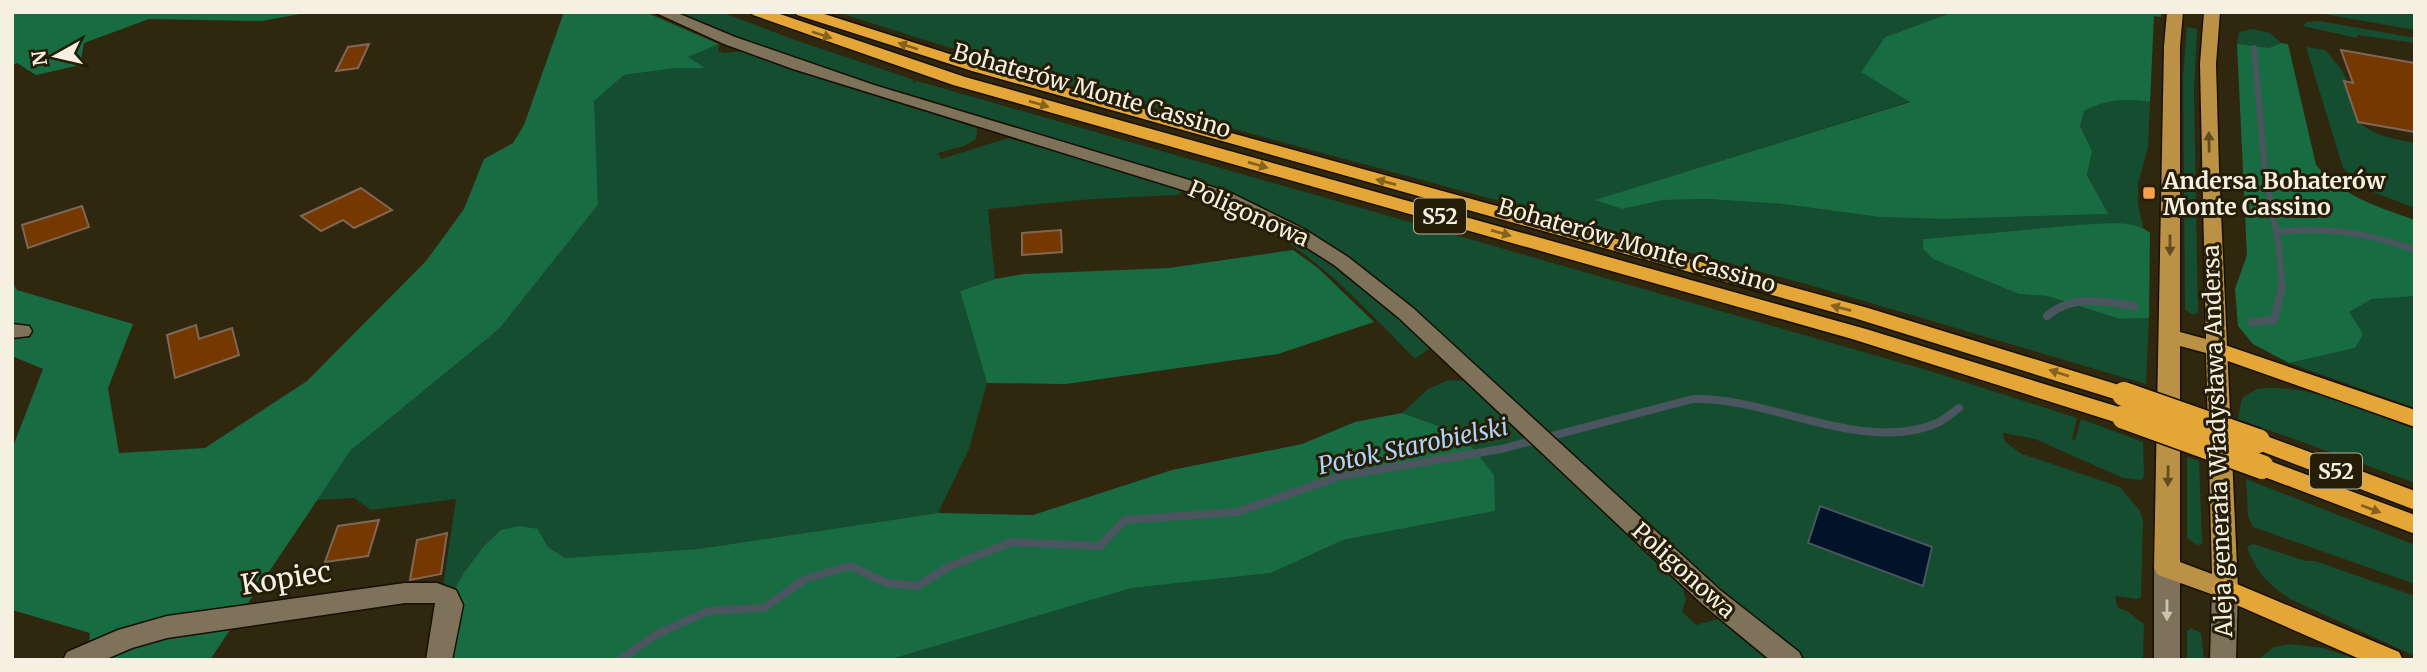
<svg xmlns="http://www.w3.org/2000/svg" width="2427" height="672" font-family="Merriweather,serif">
  <style>
    .green { fill: #144d2f }
    .forest { fill: #186c42 }
    .water { fill: #001328; stroke: #4a5560; stroke-width: 2 }
    .lines { fill: none; stroke-linecap: round; stroke-linejoin: round }
    .stream-far1 { stroke: #4a5560; stroke-width: 6 }
    .stream { stroke: #4a5560; stroke-width: 8 }
    .building { fill: #743800; stroke: #7f6757; stroke-width: 2 }
    .minor-casing { stroke: #180f00; stroke-width: 3 }
    .major-casing { stroke: #180f00; stroke-width: 3 }
    .highway-casing { stroke: #180f00; stroke-width: 3 }
    .minor { fill: #7e735a; fill-rule: evenodd }
    .major { fill: #bb9245; fill-rule: evenodd }
    .highway { fill: #e4a637; fill-rule: evenodd }
    .highway-bridge-casing { stroke: #180f00; stroke-width: 27; stroke-linecap: butt }
    .highway-bridge { stroke: #e4a637; stroke-width: 24 }
    .oneway { fill: #85621e }
    .oneway2 { fill: #624c1f }
    .oneway3 { fill: #ccc4b2 }
    .poi-dot { fill: #f9a04d; stroke: #261d06; stroke-width: 2.5 }
    .labels { text-anchor: middle; dominant-baseline: central; stroke-width: 6; stroke-linejoin: round; paint-order: stroke }
    .shield { fill: #261d06; stroke: #b8b1a0; stroke-width: 2 }
    .shield-label { font-size: 21px; font-weight: bold; fill: #f6f0e2 }
    .street-label { font-size: 23px; fill: #f6f0e2; stroke: #261d06 }
    .poi-label { font-size: 23px; font-weight: bold; fill: #f6f0e2; stroke: #261d06; text-anchor: start }
    .water-label { font-size: 24px; font-style: italic; fill: #afd4f8; stroke: #261d06 }
    .near-street-label { font-size: 28px; fill: #f6f0e2; stroke: #261d06 }
  </style>
  <rect width="100%" height="100%" fill="#30270f"/>
  <g class="green">
    <path d="M675,12h46l74,28 119,40 -2,3 5,-2 1013,290 147,47 -5,21 3,1 6,-21 62,23 1,34 -2,4 -19,-2 -88,-39 -32,-6 2,9 17,12 98,33 20,24 3,11 -2,75 -4,2 -22,-3 3,12 9,3 17,13 -1,36h-336l-85,-66 -308,-283c-63,-56 -116,-92 -195,-122l-324,-96 -153,-53z"/>
    <path d="M836,12h1117l-68,25 -24,35 50,29 -315,99 26,9 42,-9 43,-1 76,5 96,13 66,2 162,-5 -20,-40 5,-23 -12,-25 4,-15c23,-12 40,-13 66,-9l-2,45 -10,37v20l5,23 -66,-2 -153,14 -1,10 10,10 86,35 28,2 73,23 29,-1 -3,66 -340,-100 -753,-204z"/>
    <polygon points="2312,12 2415,12 2415,30"/>
    <polygon points="2320,21 2415,38 2415,43 2357,35 2357,38 2303,26 2307,22"/>
    <polygon points="2187,27 2197,29 2194,91 2198,312 2193,315 2185,310 2183,76"/>
    <polygon points="2253,29 2270,33 2281,43 2269,48 2237,44 2239,32"/>
    <polygon points="719,44 718,51 724,53 743,51 977,128 976,139 964,146 938,153 941,159 1008,138 1185,189 1178,195 1093,199 988,209 995,279 960,291 987,383 969,449 938,513 698,549 565,558 548,547 538,529 483,547 455,589 443,587 456,499 371,510 354,498 317,500 350,451 499,329 598,205 593,101 624,75 676,68 703,68 687,57"/>
    <path d="M2306,47l19,3 17,20 5,11h-3l14,40c15,15 36,18 57,22v65l-50,-19 -22,-21z"/>
    <path d="M1231,206l79,40 71,55 50,46 -16,12c-37,-38 -73,-77 -115,-108 -25,-19 -54,-31 -82,-43z"/>
    <polygon points="2403,295 2415,296 2415,408 2289,363 2355,348 2349,312 2372,299"/>
    <polygon points="1449,380 1465,381 1640,544 1683,589 1686,600 1682,611 1696,625 1721,618 1774,660 888,660 1132,588 1271,573 1343,540 1495,511 1461,434 1402,413 1428,389"/>
    <path d="M2268,388c50,-2 101,25 147,41v54l-177,-64 4,-21 15,-9z"/>
    <polygon points="2187,457 2199,461 2202,544 2197,545 2187,538"/>
    <polygon points="2246,479 2415,545 2415,584 2253,527 2248,516"/>
    <path d="M2253,544l53,17h9l100,35v60l-125,-57c-21,-14 -35,-28 -43,-52z"/>
    <polygon points="2191,628 2201,633 2204,660 2187,660 2187,631"/>
    <polygon points="2289,644 2323,648 2359,660 2257,660 2274,647"/>
  </g>
  <g class="forest">
    <polygon points="12,12 311,12 262,21 149,19 84,43 80,65 36,75 17,63 12,65"/>
    <polygon points="564,12 645,12 719,44 688,57 705,68 676,68 624,75 594,101 598,205 499,329 350,451 210,660 87,660 90,633 12,610 12,449 43,369 12,356 12,281 17,290 133,324 108,388 119,453 205,448 307,381 426,261 464,209 484,159 513,143 524,125"/>
    <path d="M1953,12h209l-1,5 -7,-1 -4,86c-25,-4 -43,-3 -66,9l-4,15 12,25 -5,24 21,39 -163,5 -66,-2 -96,-13 -76,-5 -43,1 -42,9 -27,-9 315,-98 -49,-30 24,-35z"/>
    <path d="M2281,43l7,1 28,121c25,31 62,42 99,55v76l-43,3 -23,13 14,22 -8,14 -66,15 -36,-19 -15,-18 -3,-37 12,-34 -10,-211 32,4z"/>
    <path d="M2077,225c22,0 56,-7 73,8l-1,85 -29,1 -73,-23 -28,-2 -86,-35 -10,-10v-10z"/>
    <polygon points="1293,250 1318,268 1374,322 1278,354 1066,384 987,383 960,291 995,279 1024,274 1169,268"/>
    <polygon points="1402,413 1461,434 1494,475 1495,511 1343,540 1271,573 1132,588 888,660 446,660 456,604 455,589 464,573 483,547 501,530 519,526 538,529 548,547 565,558 698,549 938,513 1033,515 1172,470 1302,444 1355,422"/>
  </g>
  <polygon class="water" points="1820,506 1932,547 1923,586 1808,543"/>
  <g class="lines">
    <g class="stream-far1">
      <polyline points="2254,48 2265,172 2279,247 2282,288"/>
      <path d="M2278,232c48,-6 92,1 137,18"/>
    </g>
    <g class="stream">
      <path d="M2047,316c25,-22 57,-15 87,-10"/>
      <polyline points="2252,322 2274,320 2282,287"/>
      <path d="M620,660l37,-26 51,-23 56,-3 41,-29 45,-13 37,17 31,3 30,-19 64,-25 88,4 25,-26 112,-8 104,-36 160,-27 192,-50c74,-3 172,56 244,24 7,-3 15,-10 22,-15"/>
    </g>
  </g>
  <g class="building">
    <polygon points="369,44 358,68 336,71 348,47"/>
    <polygon points="2341,50 2415,63 2415,132 2358,122 2344,81 2353,83"/>
    <polygon points="361,188 392,210 354,228 343,220 321,231 301,216"/>
    <polygon points="82,206 89,227 28,248 22,225"/>
    <polygon points="1061,230 1062,252 1022,255 1022,233"/>
    <polygon points="196,325 199,339 232,328 239,355 175,378 167,335"/>
    <polygon points="379,520 368,556 325,562 338,526"/>
    <polygon points="447,533 441,574 410,580 417,540"/>
  </g>
  <g class="lines">
    <g class="minor-casing">
      <g id="minor">
        <polygon points="654,12 675,12 735,37 874,85 1229,192 1304,229 1348,257 1413,308 1720,590 1799,652 1803,660 1770,660 1702,604 1399,318 1334,265 1290,237 1215,200 793,69 724,44"/>
        <polygon points="12,324 29,326 32,331 29,336 12,338"/>
        <polygon points="2167,558 2176,561 2180,568 2180,660 2154,660 2154,568 2158,561"/>
        <polygon points="2225,579 2234,582 2238,589 2236,660 2210,660 2212,589 2216,582"/>
        <polygon points="405,583 437,583 456,590 463,605 452,660 426,660 435,603 405,603 167,638 132,648 104,660 63,660 67,652 118,630 167,616"/>
      </g>
    </g>
    <g class="major-casing">
      <path id="major" d="M2167,12h16l-3,34v286l26,7 -6,-275 4,-52h16l-4,52 3,105 19,420 -4,7 -9,3 -67,-24 -4,-7 10,-522zM2180,346l26,7 6,221 -32,-12z"/>
    </g>
    <g class="highway-casing">
      <g id="highway">
        <polygon points="751,12 774,12 965,77 1866,329 2132,411 2135,417 2132,423 2124,425 1852,339 953,85 753,15"/>
        <polygon points="795,12 818,12 984,65 1868,308 2132,389 2135,394 2132,399 2124,402 1854,318 972,71 797,15"/>
        <polygon points="2216,342 2415,410 2415,427 2208,354 2205,349 2208,344"/>
        <polygon points="2258,433 2415,491 2415,510 2250,447 2247,441 2250,435"/>
        <polygon points="2262,458 2415,515 2415,534 2254,473 2250,467 2254,461"/>
        <polygon points="2225,579 2399,652 2403,660 2362,660 2216,596 2212,589 2216,582"/>
      </g>
    </g>
    <use href="#minor" class="minor"/>
    <use href="#major" class="major"/>
    <use href="#highway" class="highway"/>
    <g class="highway-bridge-casing">
      <g id="highway-bridge">
        <polyline points="2124,394 2258,441"/>
        <polyline points="2124,417 2262,467"/>
      </g>
    </g>
    <use href="#highway-bridge" class="highway-bridge"/>
  </g>
  <defs><path id="oneway-solid" d="M-6-.8H1V-3.2L6.5 0L1 3.2V.8H-6Z" transform="scale(1.75)"/></defs>
  <g class="oneway">
    <use href="#oneway-solid" transform="translate(822 35) rotate(18)"/>
    <use href="#oneway-solid" transform="translate(908 46) rotate(-162)"/>
    <use href="#oneway-solid" transform="translate(1039 104) rotate(16)"/>
    <use href="#oneway-solid" transform="translate(1258 165) rotate(16)"/>
    <use href="#oneway-solid" transform="translate(1386 182) rotate(-165)"/>
    <use href="#oneway-solid" transform="translate(1501 233) rotate(16)"/>
    <use href="#oneway-solid" transform="translate(1841 308) rotate(-165)"/>
    <use href="#oneway-solid" transform="translate(2059 373) rotate(-162)"/>
    <use href="#oneway-solid" transform="translate(2371 509) rotate(21)"/>
  </g>
  <g class="oneway2">
    <use href="#oneway-solid" transform="translate(2209 142) rotate(-91)"/>
    <use href="#oneway-solid" transform="translate(2170 245) rotate(90)"/>
    <use href="#oneway-solid" transform="translate(2168 476) rotate(91)"/>
  </g>
  <use class="oneway3" href="#oneway-solid" transform="translate(2167 610) rotate(90)"/>
  <rect class="poi-dot" x="2142" y="186" width="14" height="14" rx="3.5"/>
  <g class="labels">
    <g class="shield">
      <rect x="1414" y="198.5" width="52" height="35" rx="5"/>
      <rect x="2310" y="453.5" width="52" height="35" rx="5"/>
    </g>
    <g class="shield-label">
      <text x="1440" y="216">S52</text>
      <text x="2336" y="471">S52</text>
    </g>
    <g class="street-label">
      <text transform="translate(1092 90) rotate(16)">Bohaterów Monte Cassino</text>
      <text transform="translate(1249 213) rotate(24)">Poligonowa</text>
      <text transform="translate(1637 245) rotate(16)">Bohaterów Monte Cassino</text>
      <text transform="translate(2217 441) rotate(-92)">Aleja generała Władysława Andersa</text>
      <text transform="translate(1684 570) rotate(42)">Poligonowa</text>
    </g>
    <g class="poi-label">
      <text x="2163" y="180">Andersa Bohaterów<tspan x="2163" dy="26">Monte Cassino</tspan></text>
    </g>
    <g class="water-label">
      <text transform="translate(1413 446) rotate(-12)">Potok Starobielski</text>
    </g>
    <g class="near-street-label">
      <text transform="translate(286 578) rotate(-9)">Kopiec</text>
    </g>
  </g>
  <rect width="2427" height="672" fill="none" stroke="#f6f0e2" stroke-width="28"/>
  <g transform="translate(56 56) rotate(262)" stroke="#261d06" stroke-width="5" paint-order="stroke">
  <path d="M0-5L12 26L0 18L-12 26Z" fill="#f6f0e2"/>
  <text y="-10" font-size="19" font-weight="bold" text-anchor="middle" fill="#f6f0e2">N</text>
  </g>
</svg>
